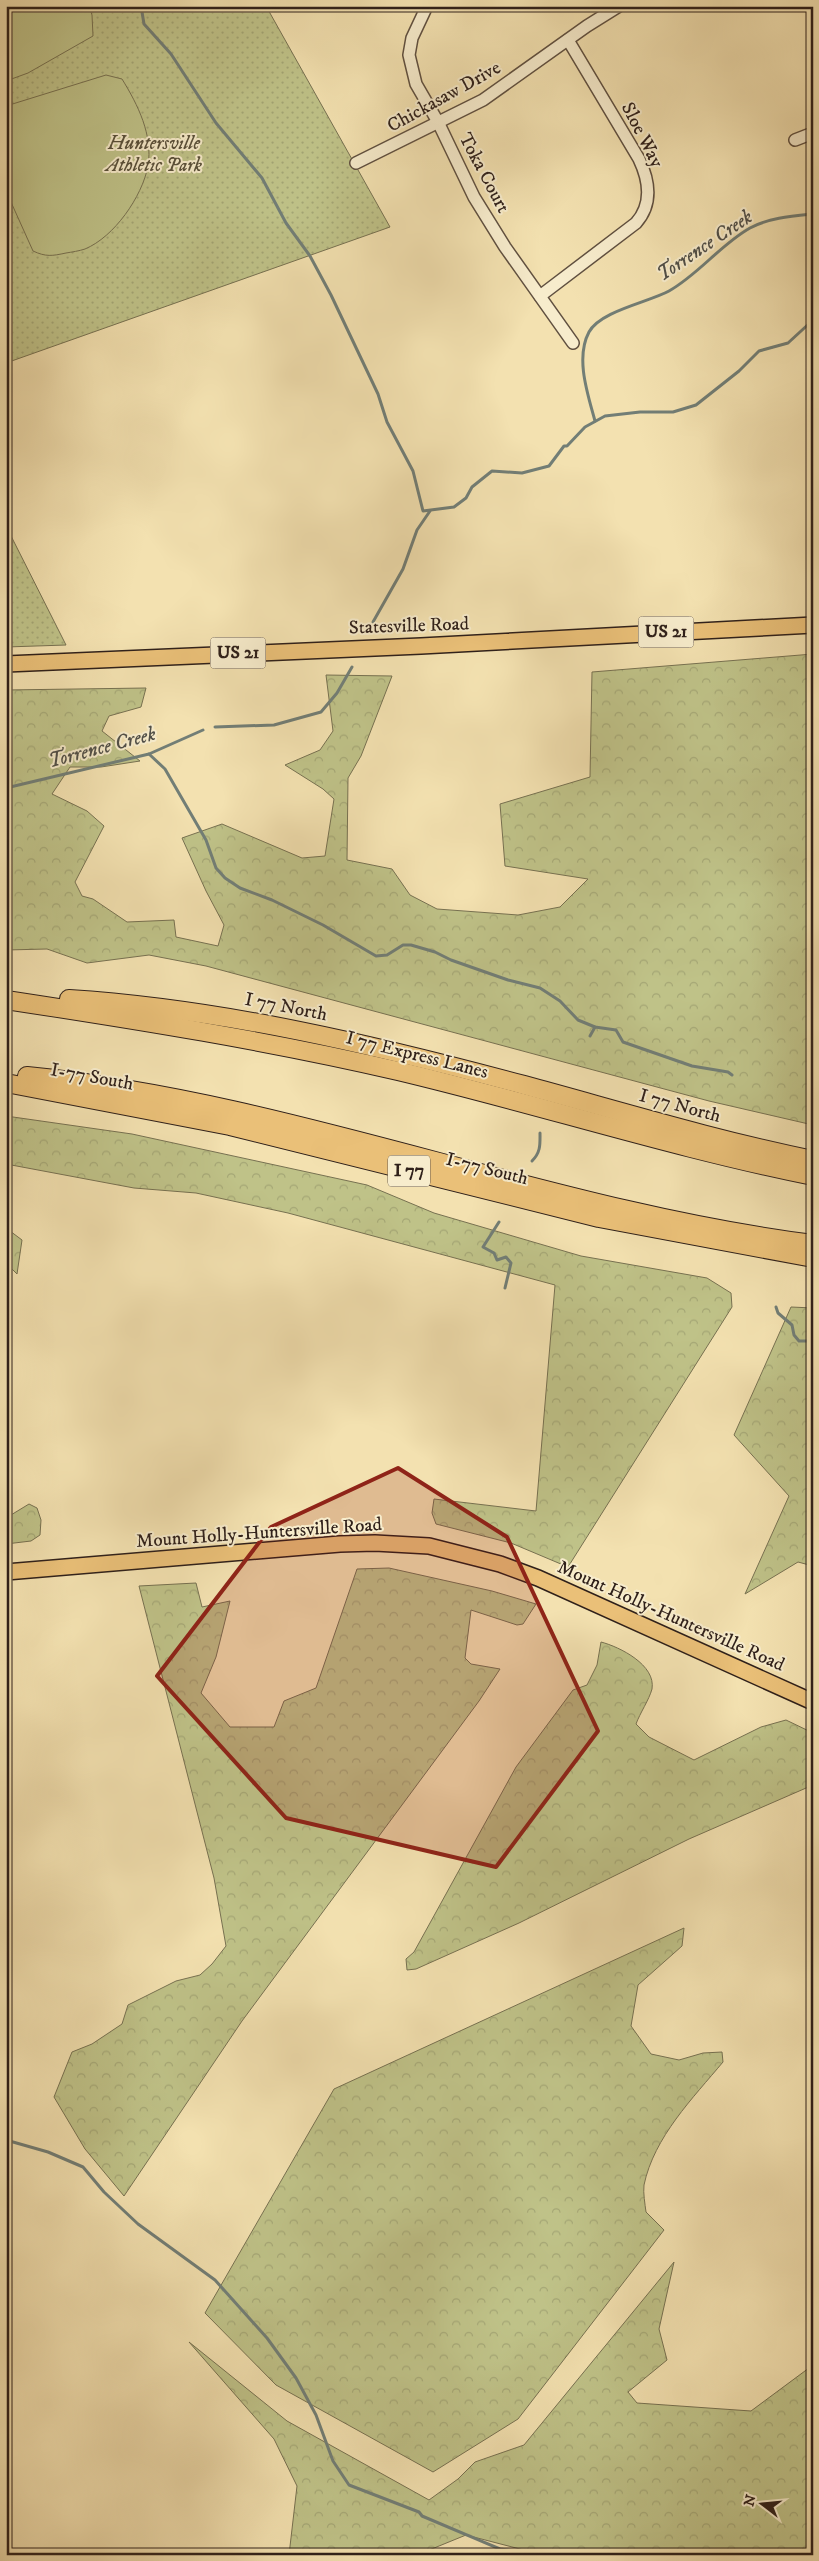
<svg xmlns="http://www.w3.org/2000/svg" width="819" height="2561" font-family="'IM FELL DW Pica',serif">
  <style>
    .forest { fill: url(#forest-crowns); stroke: #777151 }
    .park { fill: url(#park-dots); stroke: #777151 }
    .pitch { fill: #bfc288; stroke: #777151 }
    .lines { fill: none; stroke-linecap: round; stroke-linejoin: round }
    .stream { stroke: #727e76; stroke-width: 3 }
    .minor-casing { stroke: #605040; stroke-width: 14 }
    .major-casing { stroke: #2f201a; stroke-width: 18 }
    .highway-casing { stroke: #2f201a; stroke-width: 20 }
    .minor { stroke: #f7eccc; stroke-width: 11 }
    .major { stroke: #eac078; stroke-width: 15 }
    .highway { stroke: #eac078; stroke-width: 18 }
    .marked { fill: #8f2418; fill-opacity: 0.2; stroke: #8f2418; stroke-width: 4; stroke-linejoin: round }
    .labels { text-anchor: middle; dominant-baseline: central; stroke-width: 4; stroke-linejoin: round; paint-order: stroke }
    .shield { fill: #f7eccc; stroke: #6b5d4f; stroke-width: 1 }
    .shield-label { font-size: 18px; font-weight: bold; fill: #2f201a }
    .street-label { font-size: 19px; fill: #2f201a; stroke: #f7eccc }
    .park-label { font-size: 19px; font-style: italic; fill: #5a513b; stroke: #f7eccc }
    .water-label { font-size: 20px; font-style: italic; fill: #504f48; stroke: #f7eccc }
  </style>
  <defs>
    <pattern id="forest-crowns" width="20" height="18" patternUnits="userSpaceOnUse" patternTransform="scale(1.25)"><rect width="20" height="18" fill="#bfc288"/><path d="M2 6a3 3 0 1 1 6 0M12 15a3 3 0 1 1 6 0" fill="none" stroke="#a4a675"/></pattern>
    <pattern id="park-dots" width="8" height="8" patternUnits="userSpaceOnUse" patternTransform="scale(1.25)"><rect width="8" height="8" fill="#bfc288"/><path d="M2 2h.1M6 6h.1" fill="none" stroke="#a4a675" stroke-width="1.8" stroke-linecap="round"/></pattern>
  </defs>
  <rect width="100%" height="100%" fill="#f3e1b0"/>
  <filter id="stains"><feTurbulence type="fractalNoise" baseFrequency=".004" numOctaves="4"/><feColorMatrix values="0 0 0 0 .2 0 0 0 0 .09 0 0 0 0 .02 0 0 0 .5 -.17"/></filter>
  <radialGradient id="worn" r=".72"><stop offset=".6" stop-color="#630" stop-opacity="0"/><stop offset="1" stop-color="#630" stop-opacity=".3"/></radialGradient>
  <g class="forest">
    <polygon points="813,654 813,1125 709,1101 206,966 149,955 87,963 47,949 6,950 6,690 146,688 141,707 109,716 102,731 140,761 101,767 70,767 52,794 87,811 104,826 75,882 82,896 93,899 127,922 174,920 176,937 218,946 224,925 206,891 182,838 222,824 302,858 325,856 334,799 323,789 285,765 320,750 333,731 326,675 392,676 361,756 348,778 347,860 392,869 410,895 437,909 518,915 560,907 588,879 505,866 500,804 590,777 592,672"/>
    <polygon points="6,1116 132,1134 367,1185 434,1213 581,1256 707,1278 731,1293 732,1307 568,1567 511,1543 436,1524 432,1513 434,1499 536,1511 555,1285 288,1213 196,1193 134,1188 6,1164"/>
    <polygon points="6,1228 22,1240 17,1274 6,1263"/>
    <polygon points="791,1307 813,1308 813,1566 798,1562 745,1594 789,1496 734,1435"/>
    <polygon points="29,1504 37,1508 41,1520 40,1535 31,1541 6,1544 6,1518"/>
    <polygon points="389,1568 492,1591 536,1604 523,1624 517,1625 471,1610 465,1658 471,1664 500,1669 479,1701 242,2021 124,2196 85,2149 54,2097 72,2052 92,2044 122,2024 128,2005 176,1981 200,1975 212,1964 226,1946 214,1878 139,1586 196,1583 202,1607 230,1601 216,1657 201,1693 230,1727 274,1727 284,1701 316,1688 357,1569"/>
    <path d="M601,1642c19,5 55,23 51,47 -3,11 -12,24 -16,35l13,13 45,23 67,-33 25,-7 27,13v52l-124,54 -170,84 -103,46 -9,1 -1,-11 8,-7 102,-185 57,-77 14,-5 10,-20z"/>
    <path d="M684,1928l-2,18 -44,39 -7,41 20,28 28,6 24,-7 19,-1 1,10c-30,36 -69,75 -79,123 -1,8 1,19 2,27l18,18 -146,189 -85,53 -157,-87 -71,-72 129,-224z"/>
    <polygon points="674,2262 659,2329 667,2360 628,2392 637,2403 751,2411 813,2365 813,2555 543,2555 466,2535 417,2555 289,2555 297,2486 274,2439 189,2342 287,2421 429,2500 458,2479 475,2462 524,2445"/>
  </g>
  <g class="park">
    <polygon points="6,6 266,6 390,227 6,363"/>
    <polygon points="6,526 66,645 6,647"/>
  </g>
  <g class="pitch">
    <polygon points="6,6 89,6 92,15 93,36 28,73 6,81"/>
    <path d="M106,75l16,4c16,26 31,56 26,87 -6,31 -34,71 -63,83 -6,2 -13,3 -19,4 -14,3 -20,4 -33,-2l-27,-60v-85z"/>
  </g>
  <g class="lines">
    <g class="stream">
      <polyline points="141,6 144,24 171,54 216,123 262,178 286,223 310,256 331,295 378,394 387,422 413,471 423,511 454,507 466,498 472,487 492,471 522,473 549,466 564,446 567,446 585,427 605,416 640,412 673,412 696,405 739,371 759,351 788,343 813,320"/>
      <path d="M595,421c-7,-26 -20,-63 -6,-89 11,-21 60,-30 80,-41 30,-17 51,-46 81,-63 18,-10 43,-12 63,-14"/>
      <polyline points="373,622 403,569 417,530 430,511"/>
      <polyline points="215,727 274,725 321,712 337,693 352,667"/>
      <polyline points="149,754 165,769 206,840 216,868 225,878 240,888 272,900 323,925 376,956 387,955 403,945 411,945 435,952 451,960 508,980 540,988 560,1001 578,1020 595,1027 616,1030 623,1042 692,1066 728,1072 732,1075"/>
      <polyline points="6,788 149,754 203,730"/>
      <polyline points="590,1036 595,1027"/>
      <path d="M532,1161c9,-9 8,-17 8,-28"/>
      <polyline points="499,1222 483,1247 494,1253 497,1260 506,1257 511,1263 505,1288"/>
      <polyline points="776,1307 778,1313 792,1325 794,1335 799,1341 807,1341 813,1338"/>
      <polyline points="6,2140 48,2152 83,2167 104,2192 138,2224 215,2280 267,2338 296,2378 316,2415 333,2461 349,2485 419,2512 422,2516 500,2549 547,2555"/>
    </g>
    <g class="minor-casing">
      <g id="minor">
        <polyline points="427,6 412,38 409,55 416,84 438,122 474,197 505,247 573,343"/>
        <polyline points="795,140 813,133"/>
        <polyline points="356,163 483,100 587,26 619,6"/>
        <path d="M540,296l96,-73c17,-19 13,-43 3,-64l-71,-119"/>
      </g>
    </g>
    <g class="major-casing">
      <g id="major">
        <polyline points="6,664 421,646 813,625"/>
        <polyline points="6,1572 340,1544 375,1543 429,1546 500,1564 538,1578 813,1702"/>
      </g>
    </g>
    <g class="highway-casing">
      <g id="highway">
        <path d="M69,999c155,10 306,46 455,86 96,26 191,55 289,75"/>
        <path d="M6,1000c131,20 263,41 392,71 139,33 275,77 415,105"/>
        <path d="M27,1076c267,26 519,134 786,168"/>
        <polyline points="6,1083 230,1126 599,1218 813,1258"/>
      </g>
    </g>
    <use href="#minor" class="minor"/>
    <use href="#major" class="major"/>
    <use href="#highway" class="highway"/>
  </g>
  <path class="marked" d="M398,1468l109,69 91,194 -102,136 -210,-49 -129,-142 114,-149z"/>
  <g class="labels">
    <g class="shield">
      <rect x="638.5" y="616.5" width="55" height="31" rx="4"/>
      <rect x="210.5" y="637.5" width="55" height="31" rx="4"/>
      <rect x="388" y="1155.5" width="42" height="31" rx="4"/>
    </g>
    <g class="shield-label">
      <text x="666" y="632">US 21</text>
      <text x="238" y="653">US 21</text>
      <text x="409" y="1171">I 77</text>
    </g>
    <g class="street-label">
      <text transform="translate(444 97) rotate(-29)">Chickasaw Drive</text>
      <text transform="translate(642 135) rotate(63)">Sloe Way</text>
      <text transform="translate(484 173) rotate(62)">Toka Court</text>
      <text transform="translate(409 626) rotate(-2)">Statesville Road</text>
      <text transform="translate(286 1007) rotate(11)">I 77 North</text>
      <text transform="translate(417 1055) rotate(14)">I 77 Express Lanes</text>
      <text transform="translate(92 1077) rotate(10)">I-77 South</text>
      <text transform="translate(680 1106) rotate(15)">I 77 North</text>
      <text transform="translate(487 1169) rotate(14)">I-77 South</text>
      <text transform="translate(259 1533) rotate(-4)">Mount Holly-Huntersville Road</text>
      <text transform="translate(671 1616) rotate(24)">Mount Holly-Huntersville Road</text>
    </g>
    <g class="park-label">
      <text x="154" y="143">Huntersville<tspan x="154" dy="22">Athletic Park</tspan></text>
    </g>
    <g class="water-label">
      <text transform="translate(705 246) rotate(-34)">Torrence Creek</text>
      <text transform="translate(102 748) rotate(-15)">Torrence Creek</text>
    </g>
  </g>
  <rect width="819" height="2561" fill="none" stroke="#f3e1b0" stroke-width="25"/>
  <rect x="8" y="8" width="804" height="2546" fill="none" stroke="#2f201a" stroke-width="2.5"/>
  <rect x="12" y="12" width="794" height="2536" fill="none" stroke="#2f201a"/>
  <g transform="translate(762 2504) rotate(286)" stroke="#f7eccc" stroke-width="4" paint-order="stroke">
  <path d="M0-4L9 19L0 12L-9 19Z" fill="#2f201a"/>
  <text y="-8" font-size="14" font-weight="bold" text-anchor="middle" fill="#2f201a">N</text>
  </g>
  <rect width="100%" height="100%" filter="url(#stains)"/>
  <rect width="100%" height="100%" fill="url(#worn)"/>
</svg>
